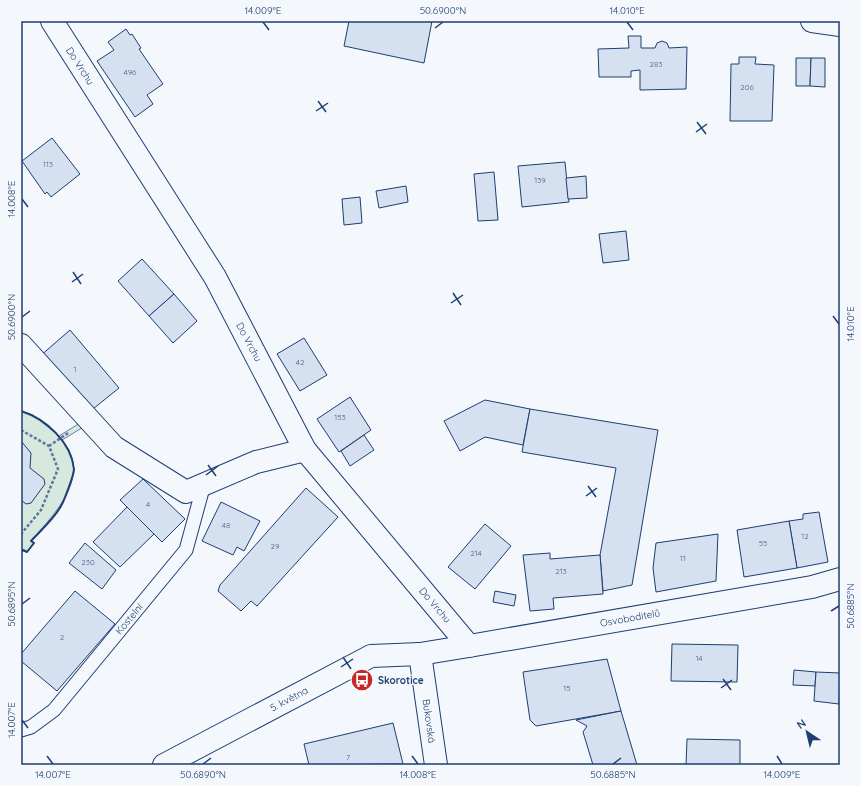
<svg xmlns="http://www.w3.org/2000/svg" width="861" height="786" font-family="Quicksand,sans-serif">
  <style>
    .green { fill: #d7e8df; stroke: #687fa3 }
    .building { fill: #d5e0f0; stroke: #1d3f73 }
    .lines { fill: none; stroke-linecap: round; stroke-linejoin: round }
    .lane-casing { stroke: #1d3f73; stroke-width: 15 }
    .street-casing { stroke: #1d3f73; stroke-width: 24 }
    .path { stroke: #5e769c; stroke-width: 2.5; stroke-dasharray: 3 2; stroke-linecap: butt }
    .lane { stroke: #f4f7fb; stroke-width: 13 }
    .street { stroke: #f4f7fb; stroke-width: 22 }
    .wall { stroke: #1d3f73; stroke-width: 2 }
    .ticks { fill: none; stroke: #1d3f73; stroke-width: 1.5 }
    .labels { text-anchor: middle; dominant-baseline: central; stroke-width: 3; stroke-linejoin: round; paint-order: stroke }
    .number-label { font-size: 8px; fill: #4b6792 }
    .street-label { font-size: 10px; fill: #1d3f73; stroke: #f4f7fb }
    .poi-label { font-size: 10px; font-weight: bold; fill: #1d3f73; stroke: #f4f7fb; text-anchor: start }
    .neatline { fill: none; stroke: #1d3f73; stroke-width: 1.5 }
    .ticks-label { font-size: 10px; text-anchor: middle; fill: #1d3f73 }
  </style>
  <rect width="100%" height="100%" fill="#f4f7fb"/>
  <path class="green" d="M21,411l12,4 26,21 21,-13 5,3 -23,14c31,36 -8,74 -31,101l3,2 -7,9 -3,-2 -3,3z"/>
  <g class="building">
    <polygon points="349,21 432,21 424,63 344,46"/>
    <polygon points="126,29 130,35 132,34 141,48 139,49 163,84 147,95 153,104 135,117 97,61 114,50 108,42"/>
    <polygon points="628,36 641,36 641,48 655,48 657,43 662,41 667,43 669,48 687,47 686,89 640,90 640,70 631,71 631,77 599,77 598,49 629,48"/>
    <polygon points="739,57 756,57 755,64 774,65 772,121 730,121 731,64 739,64"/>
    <polygon points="796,58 811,58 810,86 796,86"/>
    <polygon points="811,58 825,58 825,87 810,86"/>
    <polygon points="52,138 80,174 51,197 47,192 45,194 22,161"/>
    <polygon points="565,162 569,202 522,207 518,166"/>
    <polygon points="494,172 498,220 478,221 474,174"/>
    <polygon points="586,176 587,198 568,199 566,178"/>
    <polygon points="406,186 408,202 379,208 376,191"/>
    <polygon points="360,197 362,223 344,225 342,199"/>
    <polygon points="626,231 629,260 603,263 599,234"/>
    <polygon points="142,259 174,294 149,316 118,281"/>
    <polygon points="174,294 197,321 173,343 149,316"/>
    <polygon points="70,330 119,388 88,413 39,357"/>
    <polygon points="304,338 327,375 300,391 277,354"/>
    <polygon points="350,397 371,430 339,452 317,419"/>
    <polygon points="485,400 530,409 523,445 485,437 460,451 444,421"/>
    <polygon points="530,409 658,430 632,585 603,591 600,555 616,468 522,452"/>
    <polygon points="364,435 374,450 350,466 341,451"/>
    <polygon points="21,441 31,453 30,468 44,479 45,484 31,503 26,504 21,500"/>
    <polygon points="143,479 185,519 162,542 120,500"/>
    <polygon points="306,488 338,517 257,606 251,601 241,611 218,591 220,585"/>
    <polygon points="221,502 260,521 244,551 237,547 233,555 202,541"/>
    <polygon points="127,507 154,534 120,567 93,542"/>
    <polygon points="819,512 828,562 797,568 789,521 803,519 803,514"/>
    <polygon points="789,521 797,568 744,577 737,530"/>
    <polygon points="485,524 511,546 475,589 448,567"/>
    <polygon points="718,534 716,581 656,592 653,568 656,543"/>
    <polygon points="85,543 116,570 102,589 69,563"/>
    <polygon points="550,553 550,559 600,555 603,594 553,598 554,609 530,611 523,555"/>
    <polygon points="75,591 115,624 57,691 21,661 21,654"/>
    <polygon points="495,591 516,595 514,606 493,602"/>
    <polygon points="672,644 738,645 737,682 671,681"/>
    <polygon points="607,659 621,711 536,726 530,720 523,672"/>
    <polygon points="794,670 816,672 815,686 793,685"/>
    <polygon points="816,672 840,673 839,704 814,701"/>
    <polygon points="621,711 637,765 593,765 583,732 587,726 576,720"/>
    <polygon points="393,723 403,764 309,765 304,744"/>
    <polygon points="687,739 740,740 740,765 686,765"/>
  </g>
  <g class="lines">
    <g class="lane-casing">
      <polyline id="lane" points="21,730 31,727 54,710 186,550 204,484"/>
    </g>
    <g class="street-casing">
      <g id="street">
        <polyline points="52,21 215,277 305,450 469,646"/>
        <polyline points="812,21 840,25"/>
        <polyline points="21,345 114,447 186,492 256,462 305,450"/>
        <polyline points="420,654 436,765"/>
        <polyline points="164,765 371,656 420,654 469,646 812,587 840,579"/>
      </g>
    </g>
    <g class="path">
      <polyline points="21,430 49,446 58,469 41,510 21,534"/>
      <polyline points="49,446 68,433"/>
    </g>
    <use href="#lane" class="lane"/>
    <use href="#street" class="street"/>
    <path class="wall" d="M21,411c25,8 50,31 53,58 0,6 -10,32 -13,37 -7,13 -20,24 -30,35l3,2 -7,9 -4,-2 -2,3"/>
  </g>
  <path class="ticks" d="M263,22l6,8M627,22l6,8M435,28l8,-6M318,101l8,11M316,111l12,-8M697,122l9,12M696,132l11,-8M22,199l6,8M73,272l8,12M72,282l11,-8M453,293l8,12M451,303l12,-8M833,316l6,8M22,317l8,-6M208,465l8,11M206,475l12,-9M588,486l8,11M586,496l11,-8M22,604l8,-6M831,611l8,-5M343,657l8,12M341,667l12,-8M723,679l8,11M721,688l11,-8M22,720l6,8M47,756l6,8M412,756l6,8M777,756l5,8M203,764l8,-6M613,764l8,-6"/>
  <defs>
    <g id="bus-disc" transform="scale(1.15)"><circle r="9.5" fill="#c62828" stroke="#f4f7fb"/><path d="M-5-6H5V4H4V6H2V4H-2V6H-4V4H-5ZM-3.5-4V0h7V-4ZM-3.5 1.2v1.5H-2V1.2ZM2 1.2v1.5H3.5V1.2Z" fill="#fff"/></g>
  </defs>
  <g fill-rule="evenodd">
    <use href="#bus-disc" x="362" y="680"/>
  </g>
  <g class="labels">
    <g class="number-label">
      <text x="656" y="64">283</text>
      <text x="130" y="72">496</text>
      <text x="747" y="87">206</text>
      <text x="48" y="164">113</text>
      <text x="540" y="180">139</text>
      <text x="300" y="362">42</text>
      <text x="75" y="369">1</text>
      <text x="340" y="417">153</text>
      <text x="148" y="504">4</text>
      <text x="226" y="525">48</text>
      <text x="805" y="536">12</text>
      <text x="763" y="543">55</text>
      <text x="275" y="546">29</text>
      <text x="476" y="553">214</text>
      <text x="683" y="558">11</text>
      <text x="88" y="562">230</text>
      <text x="561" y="571">213</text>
      <text x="62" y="637">2</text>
      <text x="699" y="658">14</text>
      <text x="567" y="688">15</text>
      <text x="348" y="757">7</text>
    </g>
    <g class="street-label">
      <text transform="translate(80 66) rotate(57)">Do Vrchu</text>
      <text transform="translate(249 342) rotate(62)">Do Vrchu</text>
      <text transform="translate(435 605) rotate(50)">Do Vrchu</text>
      <text transform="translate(630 618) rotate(-10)">Osvoboditelů</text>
      <text transform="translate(129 619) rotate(-50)">Kostelní</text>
      <text transform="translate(289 699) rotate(-28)">5. května</text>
      <text transform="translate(429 721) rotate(82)">Bukovská</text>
    </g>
    <g class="poi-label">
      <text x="378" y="680">Skorotice</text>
    </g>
  </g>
  <rect width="861" height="786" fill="none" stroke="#f4f7fb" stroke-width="44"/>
  <g transform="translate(807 732) rotate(325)" stroke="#f4f7fb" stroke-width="3" paint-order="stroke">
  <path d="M0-3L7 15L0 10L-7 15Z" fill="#1d3f73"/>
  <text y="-6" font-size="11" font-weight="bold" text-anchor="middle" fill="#1d3f73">N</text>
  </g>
  <rect x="22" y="22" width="817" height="742" class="neatline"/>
  <g class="ticks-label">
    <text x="263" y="14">14.009°E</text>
    <text x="443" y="14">50.6900°N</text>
    <text x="627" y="14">14.010°E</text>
    <text transform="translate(11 199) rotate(-90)" y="4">14.008°E</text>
    <text transform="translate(11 317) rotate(-90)" y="4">50.6900°N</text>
    <text transform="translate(850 324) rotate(-90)" y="4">14.010°E</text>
    <text transform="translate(11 604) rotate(-90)" y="4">50.6895°N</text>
    <text transform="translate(850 606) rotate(-90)" y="4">50.6885°N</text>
    <text transform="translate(11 720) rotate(-90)" y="4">14.007°E</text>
    <text x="53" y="778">14.007°E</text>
    <text x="203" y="778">50.6890°N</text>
    <text x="418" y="778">14.008°E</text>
    <text x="613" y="778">50.6885°N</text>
    <text x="782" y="778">14.009°E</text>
  </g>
</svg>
